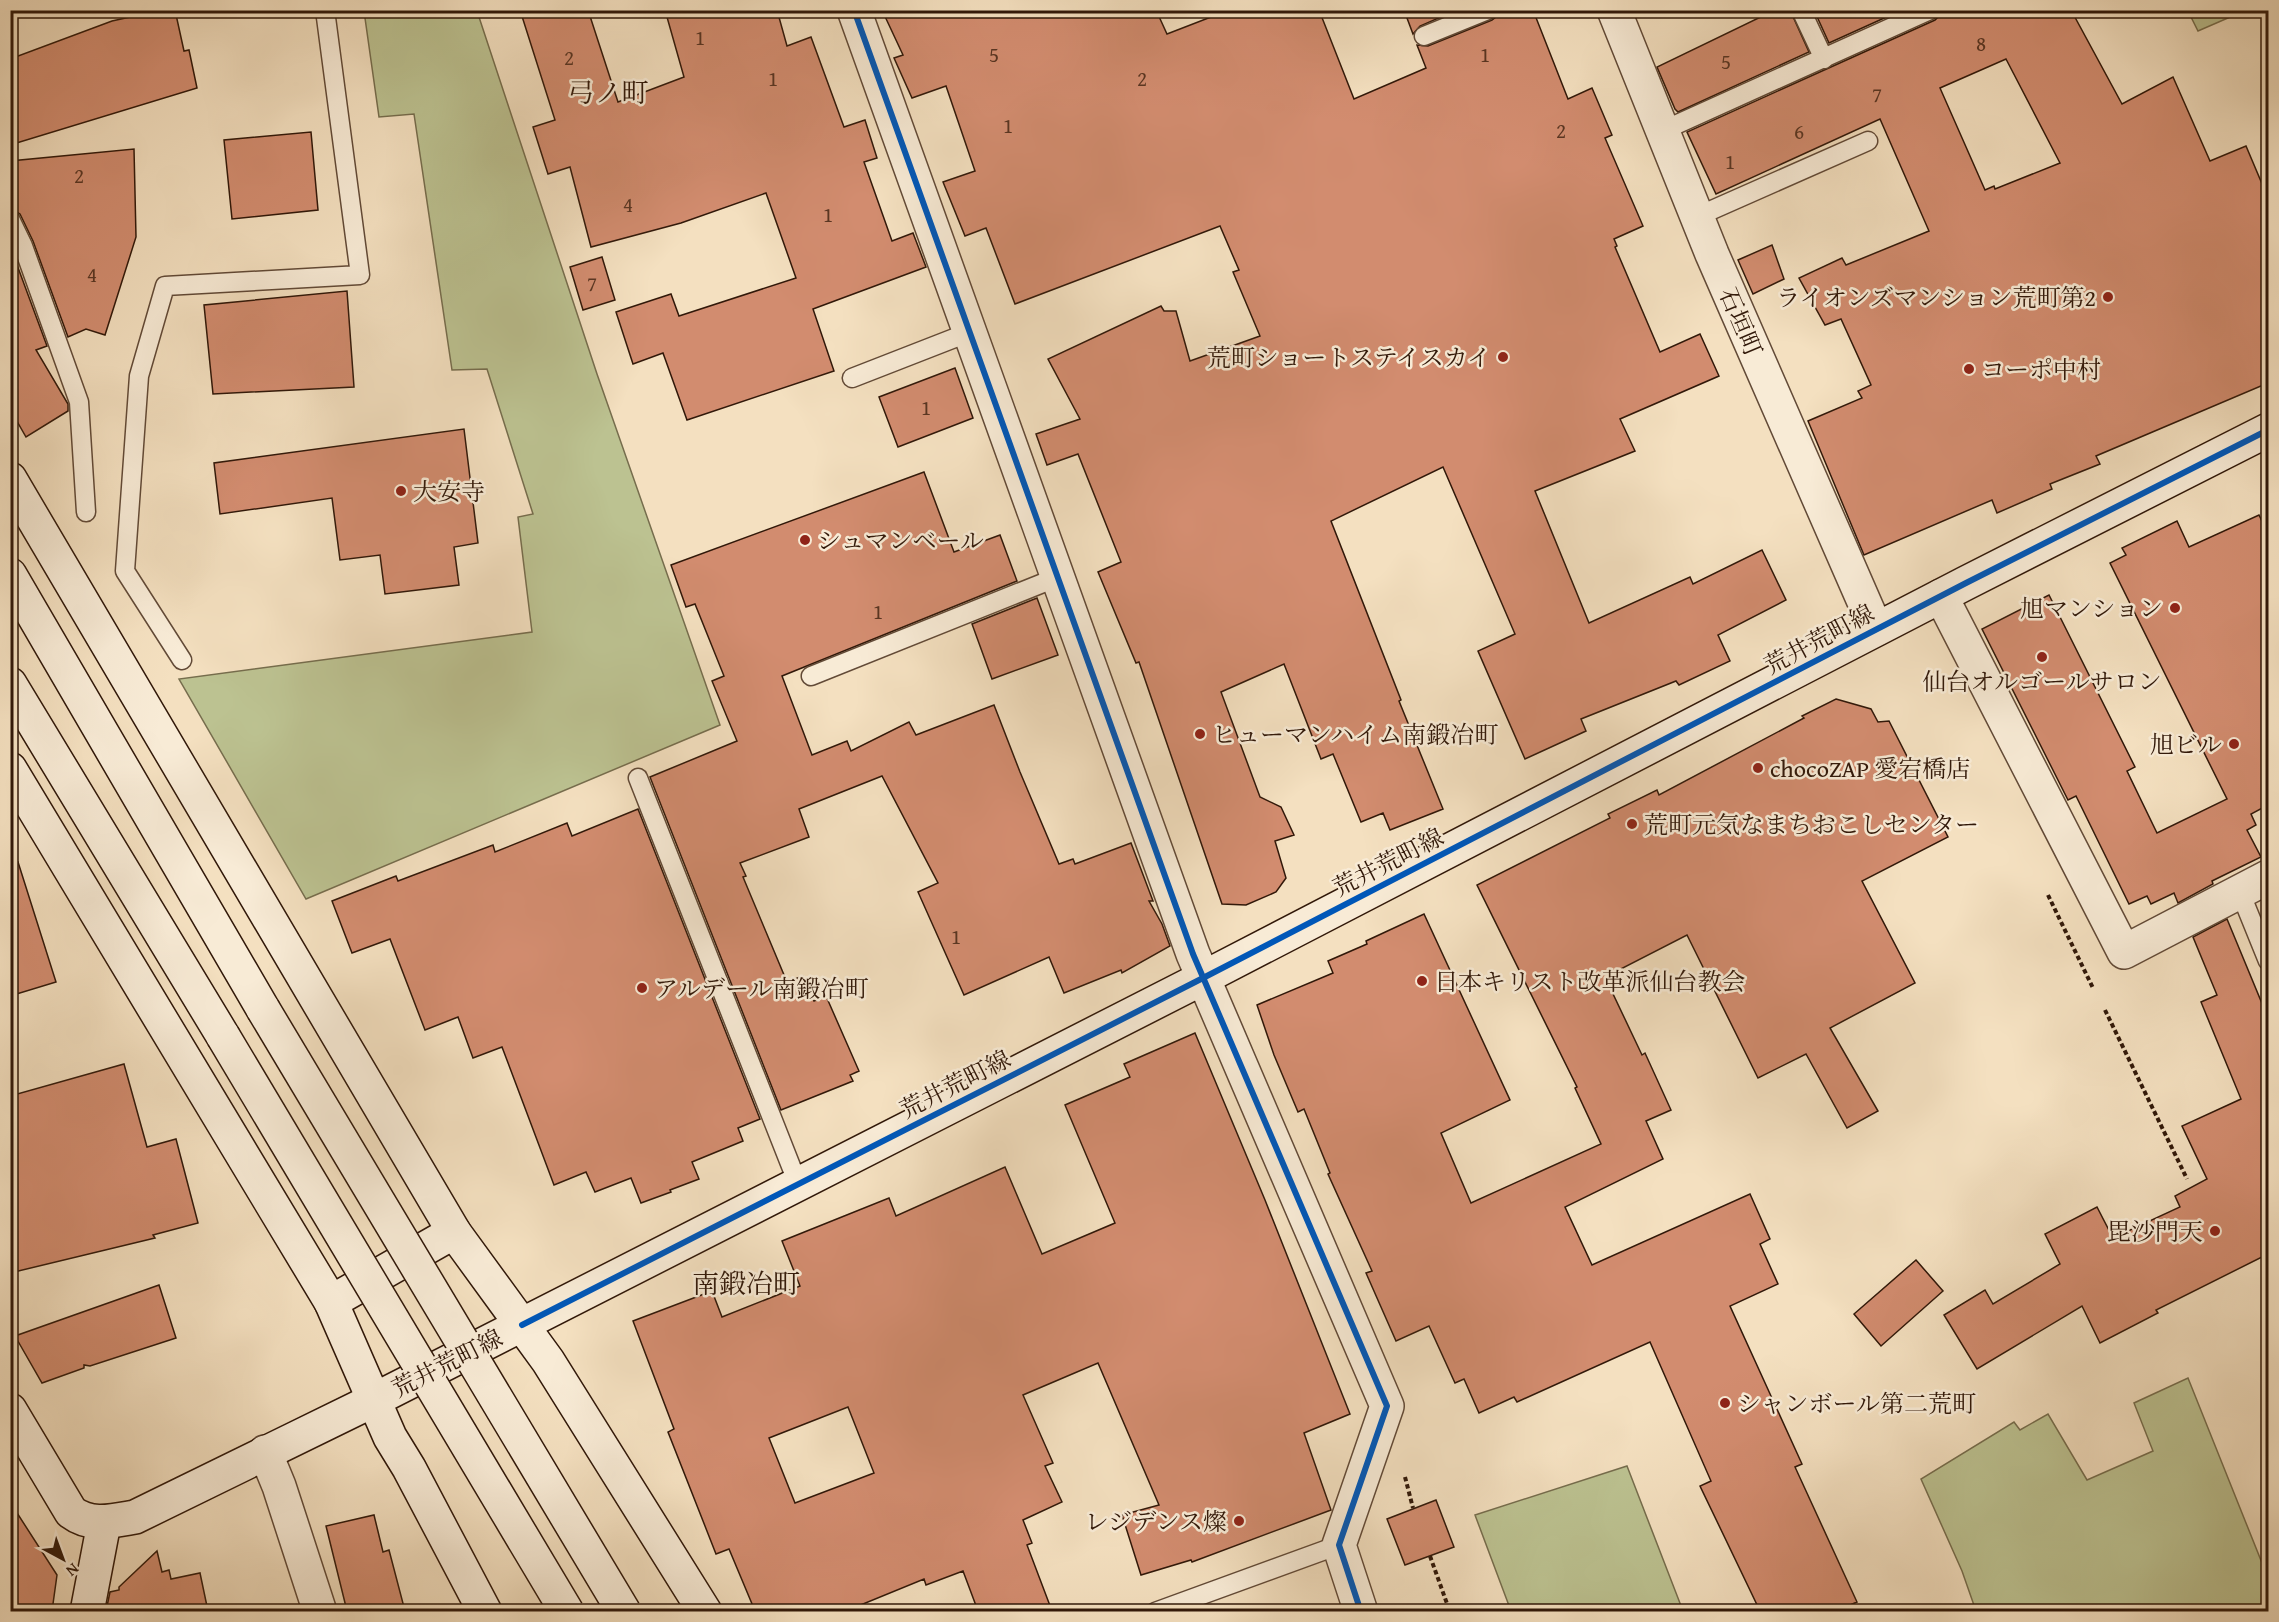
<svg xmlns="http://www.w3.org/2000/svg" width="2279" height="1622" font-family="'Gentium Book Plus','Noto Serif JP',serif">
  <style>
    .green { fill: #bcc291; stroke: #766d4d; stroke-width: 1.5 }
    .building { fill: #d28c6f; stroke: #311809; stroke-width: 1.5; fill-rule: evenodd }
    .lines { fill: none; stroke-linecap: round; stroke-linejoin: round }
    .lane-casing { stroke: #624a37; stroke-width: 21 }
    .street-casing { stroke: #624a37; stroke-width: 36 }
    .secondary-casing { stroke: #311809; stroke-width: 36 }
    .path { stroke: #311809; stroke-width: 4; stroke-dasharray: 4.5 3; stroke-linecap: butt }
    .lane { stroke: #f8ebd6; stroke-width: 18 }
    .street { stroke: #f8ebd6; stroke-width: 33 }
    .secondary { stroke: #f8ebd6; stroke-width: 33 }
    .secondary-bridge-casing { stroke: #311809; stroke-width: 36; stroke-linecap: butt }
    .secondary-bridge { stroke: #f8ebd6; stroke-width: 33 }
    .cycleway-casing { stroke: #f8ebd6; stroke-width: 10 }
    .cycleway { stroke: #0057b8; stroke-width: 6 }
    .poi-dot { fill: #8f2418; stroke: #f8ebd6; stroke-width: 2 }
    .labels { text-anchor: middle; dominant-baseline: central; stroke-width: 5; stroke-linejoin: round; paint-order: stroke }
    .number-label { font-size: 21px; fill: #593522 }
    .poi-label { font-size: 24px; fill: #311809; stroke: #f8ebd6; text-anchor: start }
    .street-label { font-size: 24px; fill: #311809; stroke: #f8ebd6 }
    .quarter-label { font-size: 27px; fill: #311809; stroke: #f8ebd6 }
  </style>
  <rect width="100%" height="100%" fill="#f4e0c0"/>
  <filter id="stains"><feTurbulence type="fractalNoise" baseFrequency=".00333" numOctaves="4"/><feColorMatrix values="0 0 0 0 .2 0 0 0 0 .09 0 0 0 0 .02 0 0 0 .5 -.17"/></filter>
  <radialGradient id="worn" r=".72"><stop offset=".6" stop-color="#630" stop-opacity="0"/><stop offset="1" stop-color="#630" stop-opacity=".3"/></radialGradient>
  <g class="green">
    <polygon points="364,11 477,11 597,374 720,725 306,899 179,679 532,632 518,517 533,514 487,369 452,370 414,114 379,117"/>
    <polygon points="2188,11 2244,11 2198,31"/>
    <polygon points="2188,1378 2268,1578 2268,1611 1976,1611 1962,1571 1921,1479 2014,1422 2020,1430 2048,1414 2087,1480 2153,1451 2134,1403"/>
    <polygon points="1627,1466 1683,1611 1511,1611 1475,1515"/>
  </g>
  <g class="building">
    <polygon points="162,10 175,10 184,51 189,50 197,88 10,145 10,59 112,21"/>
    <polygon points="520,10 588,10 618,102 684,77 665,10 777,10 787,46 811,37 844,127 865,120 877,158 864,162 892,241 913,233 926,267 813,309 834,371 687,420 663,353 633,364 616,312 671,294 679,316 796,278 766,193 681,223 591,247 570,167 548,174 533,127 555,120"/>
    <polygon points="882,10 1156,10 1167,34 1229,10 1319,10 1354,99 1426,68 1417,45 1428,46 1492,20 1497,16 1499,10 1533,10 1568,99 1592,88 1612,135 1605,138 1643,226 1614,239 1617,246 1615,247 1660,352 1700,334 1719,376 1620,419 1635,451 1535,491 1589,623 1690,577 1693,584 1762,550 1786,600 1718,635 1730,661 1679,685 1676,681 1581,719 1586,731 1525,759 1478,651 1515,634 1443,467 1331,521 1401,700 1399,701 1443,809 1390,830 1383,813 1361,822 1333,754 1321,759 1284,664 1221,692 1260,797 1281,807 1294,835 1275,841 1286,878 1276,892 1246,905 1222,904 1139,662 1136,663 1098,572 1121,562 1078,454 1047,465 1036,434 1080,419 1048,359 1161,306 1164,311 1176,311 1190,361 1260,336 1233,272 1239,270 1220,226 1015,304 986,228 965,236 943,182 975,171 946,86 912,98 894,58 903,55"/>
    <polygon points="1404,10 1457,10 1420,26 1413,34"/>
    <polygon points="1775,10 1790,10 1809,52 1678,112 1675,109 1657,67"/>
    <polygon points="1814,10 1902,10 1829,43"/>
    <path d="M1941,10h130l51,94 51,-27 37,84 36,-15 22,52v185l-172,73 4,8 -50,20 2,5 -55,24 -5,-13 -128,55 -56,-134 54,-23 -4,-7 13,-6 -30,-66 -16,6 -26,-47 43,-20 4,7 83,-34 -49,-112 -164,75 -29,-62 248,-112 4,-4zM2006,59l54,104 -65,26 -1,-3 -9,4 -45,-102z"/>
    <polygon points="311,132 318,210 232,219 224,140"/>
    <polygon points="134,149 136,237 105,335 86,329 68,337 33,241 20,214 10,208 10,161"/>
    <polygon points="1772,245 1784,279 1753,294 1738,260"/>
    <polygon points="10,246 47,346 36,350 68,404 68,411 26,437 10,409"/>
    <polygon points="602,257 615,300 583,310 570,267"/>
    <polygon points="347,291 354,387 213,394 204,305"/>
    <polygon points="955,368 973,418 898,447 879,397"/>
    <polygon points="464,429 478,543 454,547 459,585 385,594 380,555 340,560 332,498 220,514 214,463"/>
    <polygon points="924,472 954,552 1000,535 1017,581 782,676 812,755 847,741 851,751 909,722 916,735 994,705 1020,772 1059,864 1073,859 1075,864 1131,843 1153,901 1149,901 1162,924 1170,946 1122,973 1121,970 1064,993 1049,957 964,995 918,892 938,883 882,776 799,809 809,837 740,863 746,876 743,877 787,982 803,976 814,1001 826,996 859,1071 850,1075 853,1081 781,1110 650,777 737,741 712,681 724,676 695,604 686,607 671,565"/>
    <polygon points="2259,515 2268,534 2268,805 2251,814 2256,825 2247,830 2261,857 2212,881 2213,884 2178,903 2174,893 2151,904 2147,896 2129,904 2076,796 2068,800 1982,629 2049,595 2135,767 2127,771 2157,833 2227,799 2110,563 2126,555 2122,548 2177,521 2189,547"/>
    <polygon points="1037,598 1058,655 992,679 972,624"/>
    <polygon points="1836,699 1871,709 1878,722 1889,721 1948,837 1862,881 1915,983 1830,1028 1878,1111 1847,1128 1806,1054 1758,1078 1687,935 1605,977 1642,1055 1645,1053 1671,1110 1646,1121 1663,1159 1565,1207 1592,1265 1750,1194 1770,1239 1760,1244 1778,1284 1730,1306 1802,1464 1795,1467 1857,1602 1836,1611 1760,1611 1700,1486 1711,1481 1650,1342 1517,1402 1514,1397 1479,1413 1464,1379 1455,1383 1429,1326 1396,1341 1366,1273 1372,1271 1328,1174 1330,1173 1304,1109 1298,1112 1274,1055 1257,1005 1333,973 1328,961 1367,944 1366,941 1424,914 1510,1100 1441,1133 1471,1203 1601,1144 1575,1088 1577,1087 1477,885 1610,818 1608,814 1657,790 1659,795 1804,718 1802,716"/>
    <polygon points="638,809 760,1119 738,1128 743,1141 692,1162 699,1179 670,1190 671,1192 641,1203 631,1178 595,1192 586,1172 554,1185 502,1047 473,1058 458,1017 425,1030 390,939 352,953 332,901 396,876 398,881 493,845 495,852 567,823 572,836"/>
    <polygon points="18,862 56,982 10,996 10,864"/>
    <polygon points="2227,919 2268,1018 2268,1254 2156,1310 2158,1313 2100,1343 2082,1306 1977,1369 1944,1315 1985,1290 1993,1304 2060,1264 2045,1234 2097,1207 2113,1238 2180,1207 2175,1196 2207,1179 2182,1126 2241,1099 2201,1002 2217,995 2193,937"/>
    <path d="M1195,1033l70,167 85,214 -46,19 27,77 -139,52 -1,-2 -50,15 -19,-60 37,-10 -61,-142 -75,32 30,68 -8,3 17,36 -39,18 9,23 -5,2 25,66h-74l-15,-40 -37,14 -2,-6 -78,32h-91l-26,-62 -13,5 -48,-122 6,-3 -41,-108 79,-30 10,26 78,-31 -18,-45 107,-43 7,18 109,-49 37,87 73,-31 -50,-118 65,-28 -6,-13zM848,1407l26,66 -79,30 -26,-65z"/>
    <polygon points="124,1064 147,1147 176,1139 198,1223 153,1235 155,1238 10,1273 10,1096"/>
    <polygon points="1916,1260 1943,1291 1881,1346 1854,1314"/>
    <polygon points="159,1285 176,1338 90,1366 84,1365 84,1368 42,1383 15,1336"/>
    <polygon points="1436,1500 1454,1547 1405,1565 1387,1519"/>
    <polygon points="10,1502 57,1575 52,1611 10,1611"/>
    <polygon points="374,1515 383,1552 389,1550 405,1611 347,1611 326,1526"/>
    <polygon points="157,1551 162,1572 169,1570 171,1579 200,1573 208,1611 106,1611 110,1592 119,1590 119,1587"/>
  </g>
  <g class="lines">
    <g class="lane-casing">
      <g id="lane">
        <polyline points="1801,10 1824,59"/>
        <polyline points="1424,36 1488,10"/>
        <polyline points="1662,131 1930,10"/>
        <polyline points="1696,217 1868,141"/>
        <polyline points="10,219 23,246 79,402 86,512"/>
        <polyline points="852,378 970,332"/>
        <polyline points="182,660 125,571 139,376 165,286 360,275 325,10"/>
        <polyline points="811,676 1058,577"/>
        <polyline points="638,778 798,1184"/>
        <polyline points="2240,892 2268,961"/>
        <polyline points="1155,1612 1339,1545"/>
      </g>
    </g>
    <g class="street-casing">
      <g id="street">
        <polyline points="854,10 1193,954 1387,1406 1339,1545 1361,1612"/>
        <polyline points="1614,10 1712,254 1876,629"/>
        <polyline points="1941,596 2124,952 2268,877"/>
        <polyline points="265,1452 279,1486 320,1612"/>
      </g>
    </g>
    <g class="secondary-casing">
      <g id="secondary">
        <polyline points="10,479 454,1232 548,1361 705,1612"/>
        <polyline points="10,575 263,1009"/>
        <polyline points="10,684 223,1036"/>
        <polyline points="10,769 331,1302 390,1437 409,1468 485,1612"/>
        <polyline points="331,1302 454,1232"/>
        <path d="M10,1410l61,102c20,15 41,9 64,5l239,-117 829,-422 763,-395 302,-153"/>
        <polyline points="87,1612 104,1523"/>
      </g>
    </g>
    <g class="path">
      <polyline points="2048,895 2093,988"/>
      <polyline points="2105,1010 2187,1179"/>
      <polyline points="1405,1477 1413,1508"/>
      <polyline points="1430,1556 1450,1612"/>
    </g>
    <use href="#lane" class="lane"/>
    <use href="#street" class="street"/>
    <use href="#secondary" class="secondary"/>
    <g class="secondary-bridge-casing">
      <g id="secondary-bridge">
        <polyline points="263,1009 624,1612"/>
        <polyline points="223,1036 567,1612"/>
      </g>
    </g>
    <use href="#secondary-bridge" class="secondary-bridge"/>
    <g class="cycleway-casing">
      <g id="cycleway">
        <polyline points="854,10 1193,954 1387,1406 1339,1545 1361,1612"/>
        <polyline points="522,1325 1203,978 1966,583 2268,430"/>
      </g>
    </g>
    <use href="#cycleway" class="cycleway"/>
  </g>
  <g class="poi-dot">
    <circle cx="2108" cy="297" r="6"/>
    <circle cx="1503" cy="357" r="6"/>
    <circle cx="1969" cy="369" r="6"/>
    <circle cx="401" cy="491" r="6"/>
    <circle cx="805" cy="540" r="6"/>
    <circle cx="2175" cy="608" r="6"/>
    <circle cx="2042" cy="657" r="6"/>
    <circle cx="1200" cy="734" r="6"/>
    <circle cx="2234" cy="744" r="6"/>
    <circle cx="1758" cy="768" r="6"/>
    <circle cx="1632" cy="824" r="6"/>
    <circle cx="1422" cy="981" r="6"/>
    <circle cx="642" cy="988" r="6"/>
    <circle cx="2215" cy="1231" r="6"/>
    <circle cx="1725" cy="1403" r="6"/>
    <circle cx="1239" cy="1521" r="6"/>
  </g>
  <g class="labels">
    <g class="number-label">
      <text x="700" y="37">1</text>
      <text x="1981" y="43">8</text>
      <text x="994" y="54">5</text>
      <text x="1485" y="54">1</text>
      <text x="569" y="57">2</text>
      <text x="1726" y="61">5</text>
      <text x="773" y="78">1</text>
      <text x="1142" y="78">2</text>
      <text x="1877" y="94">7</text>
      <text x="1008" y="125">1</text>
      <text x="1561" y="130">2</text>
      <text x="1799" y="131">6</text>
      <text x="1730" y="161">1</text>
      <text x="79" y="175">2</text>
      <text x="628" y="204">4</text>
      <text x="828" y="214">1</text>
      <text x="92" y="274">4</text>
      <text x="592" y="283">7</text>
      <text x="926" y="407">1</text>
      <text x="878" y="611">1</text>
      <text x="956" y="936">1</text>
    </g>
    <g class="poi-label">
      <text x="2096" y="297" text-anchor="end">ライオンズマンション荒町第2</text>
      <text x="1491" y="357" text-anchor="end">荒町ショートステイスカイ</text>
      <text x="1981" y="369">コーポ中村</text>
      <text x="413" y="491">大安寺</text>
      <text x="817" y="540">シュマンベール</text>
      <text x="2163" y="608" text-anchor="end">旭マンション</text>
      <text x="2042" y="681" text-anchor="middle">仙台オルゴールサロン</text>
      <text x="1212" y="734">ヒューマンハイム南鍛冶町</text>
      <text x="2222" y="744" text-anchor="end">旭ビル</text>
      <text x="1770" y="768">chocoZAP 愛宕橋店</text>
      <text x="1644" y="824">荒町元気なまちおこしセンター</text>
      <text x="1434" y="981">日本キリスト改革派仙台教会</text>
      <text x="654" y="988">アルデール南鍛冶町</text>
      <text x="2203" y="1231" text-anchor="end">毘沙門天</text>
      <text x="1737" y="1403">シャンボール第二荒町</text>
      <text x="1227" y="1521" text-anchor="end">レジデンス燦</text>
    </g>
    <g class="street-label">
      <text transform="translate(1741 322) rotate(67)">石垣町</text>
      <text transform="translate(1819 639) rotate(-28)">荒井荒町線</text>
      <text transform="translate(1388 862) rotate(-27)">荒井荒町線</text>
      <text transform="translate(955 1084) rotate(-27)">荒井荒町線</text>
      <text transform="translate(447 1363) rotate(-27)">荒井荒町線</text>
    </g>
    <g class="quarter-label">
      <text x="608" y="92">弓ノ町</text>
      <text x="746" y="1283">南鍛冶町</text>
    </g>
  </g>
  <rect width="2279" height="1622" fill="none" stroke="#f4e0c0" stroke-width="36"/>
  <rect x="12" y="12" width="2255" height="1598" fill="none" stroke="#311809" stroke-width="3"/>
  <rect x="18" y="18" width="2243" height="1586" fill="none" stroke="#311809" stroke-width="1.5"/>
  <g transform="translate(63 1559) rotate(139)" stroke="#f8ebd6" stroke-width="4.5" paint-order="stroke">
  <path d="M0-4.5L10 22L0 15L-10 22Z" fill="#311809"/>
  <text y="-9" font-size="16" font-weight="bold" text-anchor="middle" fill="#311809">N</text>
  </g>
  <rect width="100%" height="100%" filter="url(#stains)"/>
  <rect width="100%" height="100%" fill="url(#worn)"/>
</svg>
